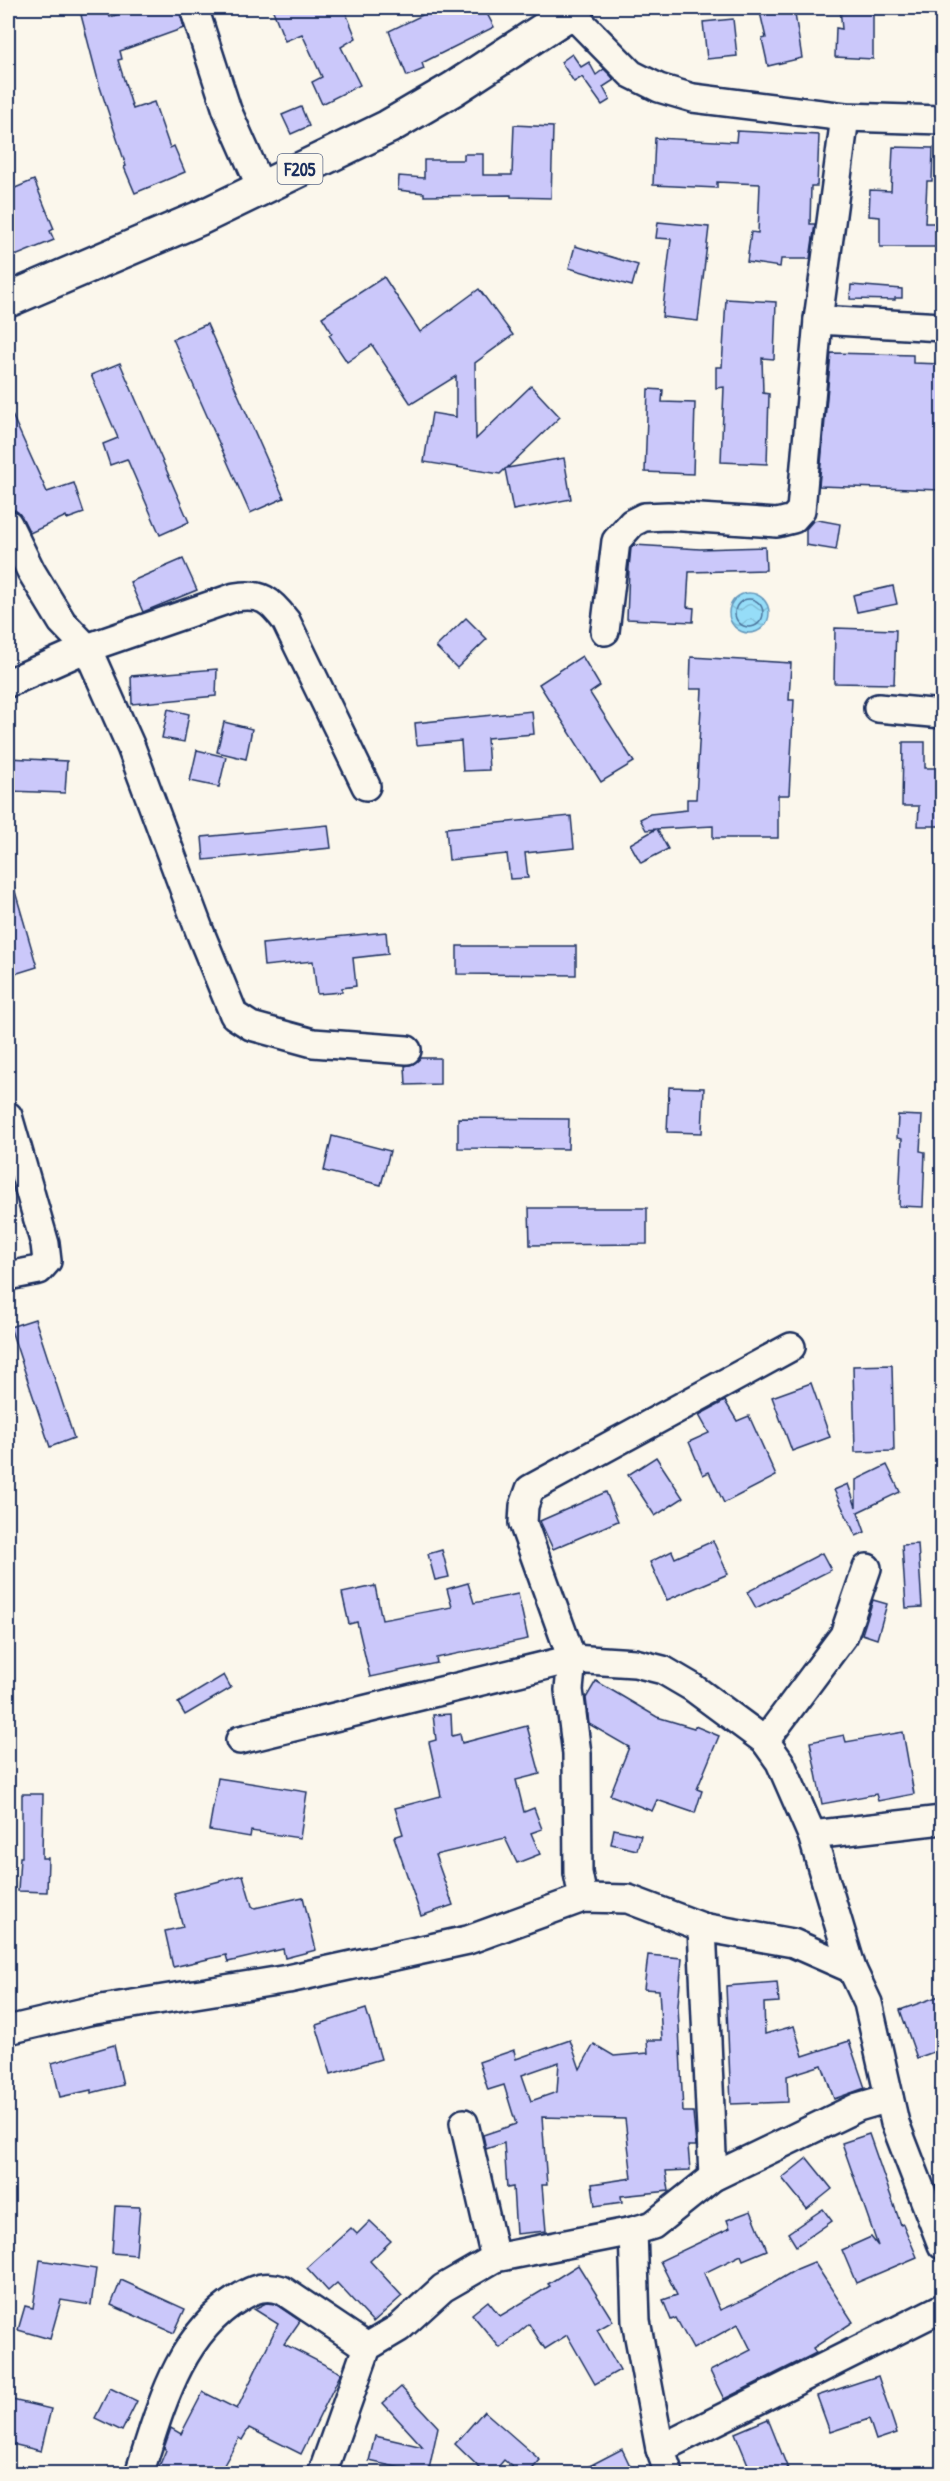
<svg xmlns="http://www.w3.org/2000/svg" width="950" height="2481" font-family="'Patrick Hand',sans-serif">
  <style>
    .water { fill: url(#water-waves); stroke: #6597ba; stroke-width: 1.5 }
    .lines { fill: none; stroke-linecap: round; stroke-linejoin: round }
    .shore { stroke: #4c759c; stroke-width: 1.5 }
    .building { fill: #cbc8fa; stroke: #1b2f5e; stroke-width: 1.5; fill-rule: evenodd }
    .minor-casing { stroke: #1b2f5e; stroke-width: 32 }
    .major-casing { stroke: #1b2f5e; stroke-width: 38 }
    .minor { stroke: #fbf7ec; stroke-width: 27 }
    .major { stroke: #fbf7ec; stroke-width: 33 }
    .labels { text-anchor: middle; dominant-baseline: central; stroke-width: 4.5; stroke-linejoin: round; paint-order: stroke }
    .shield { fill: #fbf7ec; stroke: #5e6b89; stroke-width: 1.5 }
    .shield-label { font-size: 18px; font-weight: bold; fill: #1b2f5e }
  </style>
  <defs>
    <pattern id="water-waves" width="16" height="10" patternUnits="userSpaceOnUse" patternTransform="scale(1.5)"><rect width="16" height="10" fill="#96ddf8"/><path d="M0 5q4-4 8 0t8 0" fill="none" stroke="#81bed7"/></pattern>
  </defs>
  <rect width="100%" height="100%" fill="#fbf7ec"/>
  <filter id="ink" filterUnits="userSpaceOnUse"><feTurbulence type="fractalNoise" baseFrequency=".0167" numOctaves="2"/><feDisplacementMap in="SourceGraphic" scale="12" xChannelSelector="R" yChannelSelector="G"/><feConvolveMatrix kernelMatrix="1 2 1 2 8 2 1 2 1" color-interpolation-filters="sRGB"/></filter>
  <g filter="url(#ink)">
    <circle class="water" cx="749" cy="613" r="20"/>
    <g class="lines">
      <circle class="shore" cx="749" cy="613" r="14"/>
    </g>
    <g class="building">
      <polygon points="106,8 110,17 136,8 179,8 184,28 120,51 122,59 118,60 133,109 154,102 170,148 174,146 185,172 135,193 124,167 126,166 99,84 81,15"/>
      <polygon points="272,8 344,8 356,38 341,47 360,85 322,104 312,82 322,77 302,34 285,41"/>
      <polygon points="437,8 484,8 494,27 422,63 424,69 407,76 389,31"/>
      <polygon points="759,8 794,8 802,58 768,66 762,39 766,38"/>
      <polygon points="840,8 873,8 873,59 835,57 836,28 842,29"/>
      <polygon points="733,19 737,56 707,59 703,22"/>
      <polygon points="572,54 581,67 589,62 596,75 604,69 611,76 614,80 603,87 610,100 602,105 582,77 574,82 561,62"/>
      <polygon points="301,107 309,126 291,134 282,115"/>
      <polygon points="514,125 553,127 551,198 511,197 511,195 424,196 424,193 398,190 399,176 424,178 424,160 464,160 464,154 483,154 483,175 512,175"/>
      <polygon points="737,131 819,135 817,186 811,186 810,224 815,224 810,259 781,259 780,267 747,262 751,232 758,233 760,184 717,182 717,188 653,185 655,138 736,142"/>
      <polygon points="893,147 933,148 932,181 927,181 925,223 941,223 940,247 880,247 880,217 869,216 870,190 891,191"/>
      <polygon points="34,180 54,229 50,231 54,240 8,259 8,191"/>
      <polygon points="658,222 709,227 698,321 662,317 671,239 656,238"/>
      <polygon points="575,246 638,265 632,286 569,268"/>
      <polygon points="384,277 420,332 479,289 513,335 475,363 476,439 531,386 560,417 507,468 564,458 571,499 513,510 505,469 500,474 424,462 432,413 456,417 456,376 411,404 372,345 347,362 329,335 332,333 322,317"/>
      <polygon points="851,285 902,289 902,298 895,298 895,300 850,299"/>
      <polygon points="726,299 776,302 774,359 762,358 763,393 769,394 767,464 721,462 724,387 716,388 716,367 722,367"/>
      <polygon points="207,324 284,498 250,513 173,339"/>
      <polygon points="831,353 913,355 913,363 942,364 942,490 819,486"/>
      <polygon points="120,363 189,522 160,535 127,459 110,465 103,444 118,438 91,375"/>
      <polygon points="648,389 663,390 662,402 695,403 693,474 645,472"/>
      <polygon points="8,406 47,492 74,483 84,513 67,519 66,516 30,533 22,517 11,509 8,501"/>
      <polygon points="818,520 840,524 836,550 806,545 806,529 813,521"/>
      <polygon points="634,545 700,549 765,547 766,570 689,572 687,607 694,608 693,622 627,619 629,568 631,548"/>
      <polygon points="183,559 197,590 143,612 130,582"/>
      <polygon points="893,586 897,604 857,612 853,595"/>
      <polygon points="466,618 487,639 457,668 436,647"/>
      <polygon points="835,628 896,630 894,684 834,683"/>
      <polygon points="582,656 600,686 590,693 634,762 601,782 539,684"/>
      <polygon points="691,657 791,663 789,700 794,700 789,795 778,795 778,838 713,838 713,826 657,829 668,849 641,863 630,844 656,829 646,830 640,819 650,814 687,810 687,799 696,799 702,689 690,689"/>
      <polygon points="217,669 216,696 132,704 131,676"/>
      <polygon points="168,709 189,714 184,742 162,738"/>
      <polygon points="532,711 534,734 487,738 489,770 463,771 461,741 417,745 415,723"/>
      <polygon points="224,722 252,729 246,759 217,752"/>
      <polygon points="903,742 925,742 925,768 942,768 942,826 918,826 919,806 902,806"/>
      <polygon points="197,750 226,757 219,787 190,781"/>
      <polygon points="8,758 67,761 65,793 8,791"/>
      <polygon points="571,816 574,848 525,853 528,878 510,879 507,854 449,860 446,828"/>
      <polygon points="328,825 331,848 204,860 202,837"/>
      <polygon points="8,881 12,881 37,967 8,976"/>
      <polygon points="386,932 388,954 353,958 356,986 342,988 342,992 317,994 313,961 264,966 262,944"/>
      <polygon points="457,946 576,946 576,975 457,974"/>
      <polygon points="420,1058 440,1058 440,1084 406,1085 405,1066 413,1064"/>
      <polygon points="669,1087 704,1088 702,1133 667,1132"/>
      <polygon points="898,1115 922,1116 920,1151 925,1152 923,1207 899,1206 902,1139 897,1138"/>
      <polygon points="458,1118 569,1119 568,1149 458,1148"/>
      <polygon points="332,1136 390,1151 381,1185 324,1171"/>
      <polygon points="529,1208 647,1208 647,1244 530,1245"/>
      <polygon points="35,1319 74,1438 50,1447 10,1327"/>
      <polygon points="892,1365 894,1451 855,1452 853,1366"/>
      <polygon points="811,1383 830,1437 792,1451 772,1397"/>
      <polygon points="725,1401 737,1421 749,1416 776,1476 724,1503 709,1472 703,1475 689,1442 709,1433 699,1415"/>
      <polygon points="656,1457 683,1498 655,1516 628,1475"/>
      <polygon points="887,1465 900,1492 858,1512 865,1532 856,1536 834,1490 848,1484 856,1507 856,1480"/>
      <polygon points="606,1492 618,1521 553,1549 540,1521"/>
      <polygon points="713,1541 728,1574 667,1600 650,1562 672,1551 675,1558"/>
      <polygon points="918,1544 922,1607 906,1608 902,1545"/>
      <polygon points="442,1550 449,1577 435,1580 428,1554"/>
      <polygon points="822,1553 831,1570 756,1608 747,1592"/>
      <polygon points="468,1583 474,1603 518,1594 528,1639 436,1658 437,1663 370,1677 357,1622 349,1624 342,1593 375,1586 382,1620 452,1607 447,1589"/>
      <polygon points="873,1600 887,1604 877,1639 862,1634"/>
      <polygon points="224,1675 231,1688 185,1715 178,1703"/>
      <polygon points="596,1681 657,1717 694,1728 695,1726 719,1736 697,1789 702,1791 695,1813 657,1800 652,1811 610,1795 629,1747 589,1724 586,1698"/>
      <polygon points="451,1714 452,1736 460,1734 462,1743 527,1726 540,1774 516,1780 524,1812 534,1808 542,1829 531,1833 540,1854 517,1863 505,1838 435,1855 453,1905 421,1916 394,1837 403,1834 395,1808 441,1796 429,1742 436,1740 433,1715"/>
      <polygon points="903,1732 914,1794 878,1801 876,1794 822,1804 810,1742 844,1735 846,1742"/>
      <polygon points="218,1778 307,1792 300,1838 251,1831 250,1837 209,1830"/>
      <polygon points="22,1794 43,1794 42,1858 48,1858 47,1892 18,1891 20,1857 22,1857"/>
      <polygon points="614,1829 641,1835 637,1850 611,1844"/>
      <polygon points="243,1875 252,1906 255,1908 303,1897 316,1950 285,1958 283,1949 228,1962 226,1955 173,1967 165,1931 183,1927 174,1893"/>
      <path d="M648,1955l34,3 -4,48 5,106h10l3,34h-8l2,24 -24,1 3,20 -48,5 1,6 -27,4 -3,-22 40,-6 -7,-59 -83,-2 5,68h-5l4,46 -30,3 -3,-47 -6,1 -3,-45 -18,6 -3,-14 33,-11 -12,-39 -16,5 -9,-28 35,-12 2,9 54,-19 10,29 14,-25 20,12 34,-3 -1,-13h15l-3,-50 -15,-1zM559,2062l-2,30 -26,9 -9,-26z"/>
      <polygon points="777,1982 779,2002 764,2003 765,2034 794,2026 803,2056 849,2041 865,2088 834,2099 822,2065 787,2076 788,2102 731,2104 726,1986"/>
      <polygon points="942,1995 942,2049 917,2058 900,2010"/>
      <polygon points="366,2009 381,2059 331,2074 316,2025"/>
      <polygon points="114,2045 123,2085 91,2093 91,2090 60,2097 52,2063"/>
      <polygon points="869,2134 901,2225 903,2224 917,2257 856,2283 842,2250 871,2237 878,2246 842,2143"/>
      <polygon points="807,2158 832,2189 807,2209 782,2178"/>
      <polygon points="115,2206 140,2207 136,2255 112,2253"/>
      <polygon points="823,2209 832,2221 796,2246 788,2233"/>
      <polygon points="751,2211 767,2250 743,2260 741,2255 704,2273 720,2310 752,2296 797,2269 814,2262 853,2322 813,2348 816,2353 724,2399 710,2371 751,2350 738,2324 693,2349 676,2318 671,2320 663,2300 677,2295 660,2261 730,2228 727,2220"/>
      <polygon points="370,2221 391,2241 370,2261 402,2296 373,2322 337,2283 328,2291 307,2268 351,2228 357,2234"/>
      <polygon points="40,2260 96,2269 91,2305 61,2300 50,2339 18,2330 25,2306 33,2308"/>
      <polygon points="578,2265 613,2321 597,2330 620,2370 595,2384 567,2335 545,2349 529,2324 500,2348 472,2314 488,2301 500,2316 550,2286 548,2284"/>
      <polygon points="121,2280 185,2309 174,2333 111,2305"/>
      <polygon points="266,2303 275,2304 300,2321 284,2344 341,2373 301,2454 249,2428 242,2440 239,2438 219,2474 156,2474 166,2450 164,2448 171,2428 181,2434 203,2392 237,2409 278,2324 254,2309"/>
      <polygon points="878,2376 897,2433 876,2440 869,2419 830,2432 817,2396"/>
      <polygon points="401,2387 438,2427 428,2474 369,2461 375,2436 423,2447 383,2403"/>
      <polygon points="110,2388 137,2401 122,2431 95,2418"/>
      <polygon points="8,2399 51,2409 41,2451 8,2443"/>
      <polygon points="484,2411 540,2460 528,2474 520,2474 504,2460 492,2474 486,2474 455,2444"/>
      <polygon points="768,2419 790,2474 752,2474 735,2433"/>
      <polygon points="622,2449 634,2474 574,2474"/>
    </g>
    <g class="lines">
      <g class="minor-casing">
        <g id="minor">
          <polyline points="194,8 227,110 261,187"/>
          <polyline points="570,12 631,74 659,88 693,98 845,117 942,120"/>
          <polyline points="818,320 942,327"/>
          <polyline points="8,524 31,571 62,622 87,648 131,747 200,932 234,1015 251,1026 313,1043 407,1050"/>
          <polyline points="605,631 616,541 632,523 644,517 668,516 777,523 793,519 801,510 818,320 845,117"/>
          <path d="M8,683l79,-35 148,-51c27,-4 35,3 51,24l80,165"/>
          <polyline points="878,708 942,714"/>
          <polyline points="8,1116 45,1244 47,1261 39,1270 8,1276"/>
          <polyline points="240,1740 572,1659 635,1663 663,1670 692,1687 765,1741 780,1762 812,1835 852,1969 868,2003 895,2123 942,2245"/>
          <polyline points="765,1741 844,1635 867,1568"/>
          <polyline points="812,1835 942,1820"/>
          <polyline points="583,1898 578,1873 577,1754 569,1690 572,1659 523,1523 524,1506 530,1489 791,1347"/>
          <polyline points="702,1927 713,2177"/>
          <polyline points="8,2030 89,2011 288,1979 468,1940 583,1898 628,1899 702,1927 793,1943 852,1969"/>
          <polyline points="464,2123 495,2258"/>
          <polyline points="633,2231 636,2321 660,2449 669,2474"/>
          <polyline points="660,2449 942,2308"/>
          <path d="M139,2474c21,-64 39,-139 100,-176 14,-9 27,-14 43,-8l85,57"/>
          <polyline points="322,2474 367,2347 399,2328 443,2288 495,2258 633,2231 653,2225 713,2177 858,2107 889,2098"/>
        </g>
      </g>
      <g class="major-casing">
        <polyline id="major" points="8,300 200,218 388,127 453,89 577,8"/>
      </g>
      <use href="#minor" class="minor"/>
      <use href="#major" class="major"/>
    </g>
  </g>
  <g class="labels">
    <rect class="shield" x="277.5" y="154" width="45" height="30" rx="4.5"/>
    <g class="shield-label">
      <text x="300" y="169">F205</text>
    </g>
  </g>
  <rect width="950" height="2481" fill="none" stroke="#fbf7ec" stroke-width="30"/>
  <rect x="15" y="15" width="920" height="2451" fill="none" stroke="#1b2f5e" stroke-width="2" filter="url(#ink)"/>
</svg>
